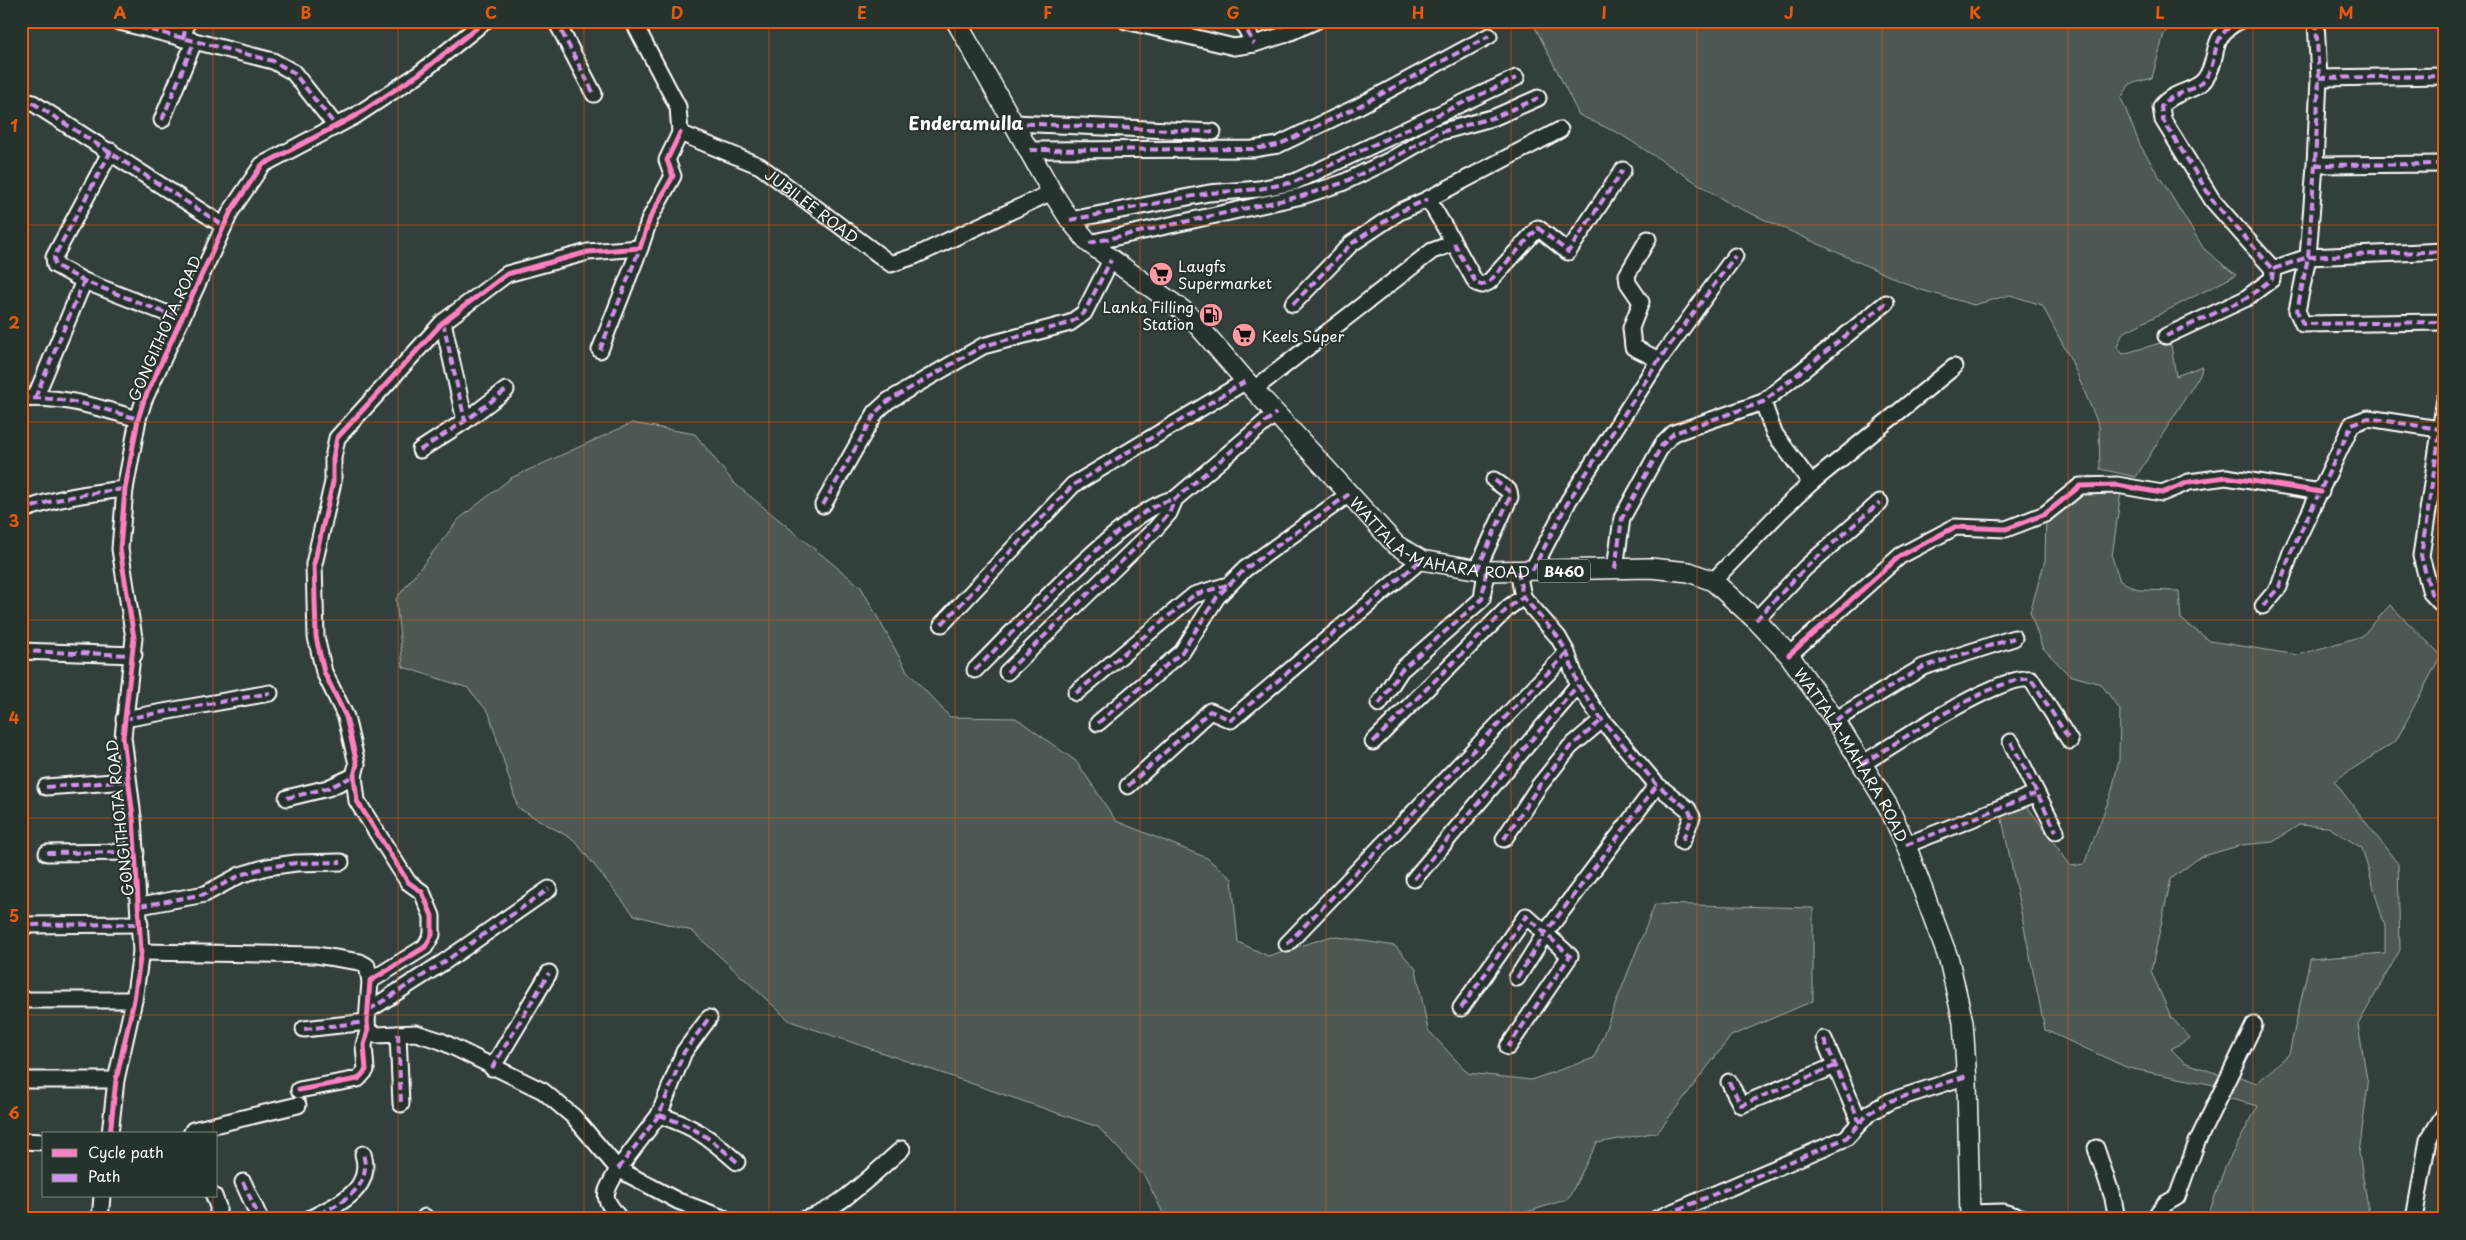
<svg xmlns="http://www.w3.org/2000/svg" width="2466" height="1240" font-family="'Playpen Sans',sans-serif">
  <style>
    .green { fill: #4d5853; stroke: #a6aca9 }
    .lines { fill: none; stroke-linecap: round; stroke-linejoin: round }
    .minor-casing { stroke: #fff; stroke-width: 19 }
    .major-casing { stroke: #fff; stroke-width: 22 }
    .minor { stroke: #26332d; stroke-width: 15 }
    .major { stroke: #26332d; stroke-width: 19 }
    .quiet { stroke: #d193ec; stroke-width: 4; stroke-dasharray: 8 4; stroke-linecap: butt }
    .cycleway-casing { stroke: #26332d; stroke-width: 8 }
    .cycleway { stroke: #ff80c0; stroke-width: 5 }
    .grid { fill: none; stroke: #e8590c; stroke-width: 1; stroke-opacity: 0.55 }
    .labels { text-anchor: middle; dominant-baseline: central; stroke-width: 4; stroke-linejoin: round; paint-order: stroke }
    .shield { fill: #26332d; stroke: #bec2c0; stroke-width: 1 }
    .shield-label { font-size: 14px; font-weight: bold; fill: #fff }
    .street-label { font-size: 15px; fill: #fff; stroke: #26332d }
    .poi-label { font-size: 15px; fill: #fff; stroke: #26332d; text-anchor: start }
    .quarter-label { font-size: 18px; font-weight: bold; fill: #fff; stroke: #26332d }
    .neatline { fill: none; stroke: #e8590c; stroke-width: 2 }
    .grid-label { font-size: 16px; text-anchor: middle; font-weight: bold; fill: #e8590c }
  </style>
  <rect width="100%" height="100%" fill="#333f3a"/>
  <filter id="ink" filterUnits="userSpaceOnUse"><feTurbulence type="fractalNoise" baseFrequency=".02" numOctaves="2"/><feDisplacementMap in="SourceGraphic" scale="10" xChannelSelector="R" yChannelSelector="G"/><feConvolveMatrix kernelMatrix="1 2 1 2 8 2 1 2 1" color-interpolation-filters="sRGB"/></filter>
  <g filter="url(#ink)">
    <g class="green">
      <polygon points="1532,21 2173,21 2164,34 2152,78 2130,84 2121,98 2140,145 2204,249 2236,275 2123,333 2117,347 2123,354 2160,343 2171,345 2176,376 2202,366 2201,373 2136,477 2100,469 2099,426 2071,360 2042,305 2010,295 1974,305 1918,289 1730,204 1620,134 1579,115"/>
      <polygon points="632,423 695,434 734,483 861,587 907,671 950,717 1016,718 1077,762 1116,821 1207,858 1232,879 1238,942 1268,956 1332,936 1395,946 1416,969 1428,1030 1468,1073 1531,1080 1594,1058 1655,904 1813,908 1813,1001 1731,1036 1658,1132 1597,1143 1568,1199 1505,1219 1166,1219 1145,1177 1098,1127 790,1021 692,931 634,915 574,840 518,808 489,713 468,688 403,667 396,599 459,519 511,478"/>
      <polygon points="2090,476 2122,484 2112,557 2120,581 2140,590 2179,591 2181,619 2210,641 2298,655 2362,636 2390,605 2441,655 2396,741 2334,781 2398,864 2400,950 2358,1025 2368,1085 2359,1153 2370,1219 2207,1219 2225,1167 2258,1106 2227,1098 2237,1076 2257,1083 2289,1054 2310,959 2385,953 2385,927 2362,848 2328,827 2299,825 2273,842 2242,845 2200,857 2171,879 2151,971 2171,1017 2190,1038 2171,1049 2184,1062 2221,1075 2214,1085 2128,1068 2045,1030 2001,814 2024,802 2071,866 2084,864 2111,794 2119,760 2120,710 2101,684 2069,675 2042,647 2030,612 2045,560 2046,516"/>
    </g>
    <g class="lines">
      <g class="minor-casing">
        <g id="minor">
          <polyline points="116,21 273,61 293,72 336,126"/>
          <polyline points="556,21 594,94"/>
          <path id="s1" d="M633,21l45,86 2,26 80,33 131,98 24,-8 137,-64"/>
          <polyline points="1126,21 1234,47 1254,44 1284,35 1316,21"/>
          <polyline points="1242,21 1254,44"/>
          <path d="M2239,21c-32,17 -18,36 -34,58 -9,13 -33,12 -44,28l2,13 50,81 60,68"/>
          <polyline points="2316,21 2319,78 2315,165 2308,257 2297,311 2303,324 2443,322 2445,319"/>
          <polyline points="183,39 187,21"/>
          <polyline points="2319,78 2445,76"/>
          <polyline points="21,99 33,103 224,226"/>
          <polyline points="162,120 194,42"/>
          <polyline points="1014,123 1213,132"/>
          <polyline points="1030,150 1253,149 1278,145 1359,106 1489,36"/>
          <polyline points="111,151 54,257 55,265 84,281 181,319"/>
          <polyline points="2315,165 2445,164"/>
          <polyline points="1070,220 1209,193 1259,189 1294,182 1516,78"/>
          <polyline points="1648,239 1627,275 1628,283 1641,302 1631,328 1633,347 1659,360"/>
          <polyline points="1089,243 1302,196 1342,183 1390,160 1437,133 1495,117 1538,98"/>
          <polyline points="1454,243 1476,283 1482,285 1489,282 1538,228 1568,252 1623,170"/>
          <polyline points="1293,304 1351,244 1399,212 1428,199"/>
          <polyline points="443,322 465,421"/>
          <polyline points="2166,336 2245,299 2272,279 2273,269 2308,257 2445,251"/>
          <polyline points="600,350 640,248"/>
          <polyline points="1253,390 1432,251 1454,243 1428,199 1560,130"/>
          <polyline points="35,398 84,281"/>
          <path d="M21,399c41,-4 79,9 117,20"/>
          <polyline points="2445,399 2421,556 2431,593 2445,608"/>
          <polyline points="1763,402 1774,433 1811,483"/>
          <polyline points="420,450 465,421 506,390"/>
          <polyline points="823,505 876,412 888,401 983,346 1070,323 1084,313 1111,260"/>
          <path d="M21,511c34,-13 68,-18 104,-22"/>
          <polyline points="1615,569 1622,518 1662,445 1674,433 1763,402 1886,303"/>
          <polyline points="1477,570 1510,497 1509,491 1494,480"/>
          <polyline points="1518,571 1523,597 1558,637 1567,653 1578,685 1602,720 1657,785 1688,809 1692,817 1682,842"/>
          <polyline points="1532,571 1569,500 1659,360 1735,256"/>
          <polyline points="1713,581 1781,511 1811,483 1954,367"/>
          <polyline points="2263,606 2279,587 2291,552 2352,424 2368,418 2439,429"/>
          <polyline points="1756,620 1805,568 1880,502"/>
          <polyline points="942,624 1073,485 1246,381"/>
          <polyline points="21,651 134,655"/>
          <polyline points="1789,655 1900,556 1955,527 2006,529 2045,514 2080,486 2117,485 2162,493 2189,482 2226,477 2321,492"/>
          <path d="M975,670c37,-36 154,-166 200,-171"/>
          <polyline points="1007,672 1155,529 1169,513 1175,499 1276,413"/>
          <polyline points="1076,693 1194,595 1228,585"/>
          <polyline points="1379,704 1401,670 1482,599 1486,571"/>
          <polyline points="124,719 270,693"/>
          <polyline points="1835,720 1923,667 2014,638"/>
          <polyline points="1098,723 1182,652 1217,597 1245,569 1349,494"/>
          <polyline points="1373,742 1509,607 1523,597"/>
          <polyline points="2011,742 2056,831"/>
          <path d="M1862,764c33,-20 137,-90 169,-85l39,62"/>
          <polyline points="1128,786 1210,711 1231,720 1421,560"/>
          <polyline points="46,787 127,781"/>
          <polyline points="287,798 328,788 354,776"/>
          <polyline points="1504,839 1539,786 1570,747 1602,720"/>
          <polyline points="1906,845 2035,794"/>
          <polyline points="47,853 136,852"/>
          <polyline points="1414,879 1578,685"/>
          <polyline points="140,906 205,894 240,875 267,867 296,863 341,862"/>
          <polyline points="21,923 23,925 140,924"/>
          <polyline points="1287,944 1567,653"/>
          <polyline points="141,952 316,955 360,962 367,966 370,981"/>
          <polyline points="1517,978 1546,932 1657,785"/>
          <polyline points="21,1000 134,1000"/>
          <polyline points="1461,1008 1526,916 1570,956 1508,1047"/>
          <polyline points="369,1010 444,962 549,889"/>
          <polyline points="304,1029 367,1022"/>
          <polyline points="368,1031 377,1035 416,1033 441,1041 543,1091 574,1117 618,1169 659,1115 684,1052 709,1018"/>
          <polyline points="398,1034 401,1104"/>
          <polyline points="1824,1039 1860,1123"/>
          <polyline points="492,1068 549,973"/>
          <polyline points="21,1080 116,1080"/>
          <polyline points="1729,1082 1741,1105 1835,1066"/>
          <polyline points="299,1090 358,1079 366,1070 364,1045 368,1031 367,1022 370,981 425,947 432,935 432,916 422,892 408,882 357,801 354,776 357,764 346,717 324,672 316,637 314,564 333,482 333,458 337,438 443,322 507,274 588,252 640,248 650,218 673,176 667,160 680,133"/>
          <path d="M659,1115c36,12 50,22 78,47"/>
          <polyline points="110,1134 116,1080 134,1000 141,952 133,817 123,737 134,638 120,549 125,489 138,419 144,400 231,211 262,165 355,116 419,74 485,21"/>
          <polyline points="191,1134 193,1130 298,1105"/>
          <polyline points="21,1141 44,1142"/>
          <polyline points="2096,1148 2113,1198 2117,1219"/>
          <polyline points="243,1182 260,1219"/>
          <polyline points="214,1196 218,1207 218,1219"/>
          <polyline points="1970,1213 2002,1212 2028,1219"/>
          <polyline points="100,1219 102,1196"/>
          <path d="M309,1219c27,-14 65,-28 54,-65"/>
          <polyline points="424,1219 425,1217"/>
          <path d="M620,1219c-20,-25 -16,-23 -2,-50l60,32 48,18"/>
          <path d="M804,1219c33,-7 72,-48 98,-70"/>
          <polyline points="1656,1219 1846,1138 1869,1113 1890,1101 1967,1076"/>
          <polyline points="2153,1219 2165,1204 2177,1197 2197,1142 2254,1025"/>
          <polyline points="2414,1219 2428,1140 2445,1113"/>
        </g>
      </g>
      <g class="major-casing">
        <g id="major">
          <path id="s2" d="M956,21l96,171 18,28 19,23 99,71 58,67 150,164 25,15 65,11 164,-3 39,4 24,9 43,39 33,35 46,65 53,86 18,39 43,115 14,62 4,60 3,137"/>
        </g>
      </g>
      <use href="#minor" class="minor"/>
      <use href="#major" class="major"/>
      <g class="quiet">
        <polyline points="116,21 273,61 293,72 336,126"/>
        <polyline points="556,21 594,94"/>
        <polyline points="1242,21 1254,44"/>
        <path d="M2239,21c-32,17 -18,36 -34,58 -9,13 -33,12 -44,28l2,13 50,81 60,68"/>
        <polyline points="2316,21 2319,78 2315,165 2308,257 2297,311 2303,324 2443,322 2445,319"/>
        <polyline points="183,39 187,21"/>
        <polyline points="2319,78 2445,76"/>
        <polyline points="21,99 33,103 224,226"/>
        <polyline points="162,120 194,42"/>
        <polyline points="1014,123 1213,132"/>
        <polyline points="1030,150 1253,149 1278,145 1359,106 1489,36"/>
        <polyline points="111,151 54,257 55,265 84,281 181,319"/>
        <polyline points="2315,165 2445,164"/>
        <polyline points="1070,220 1209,193 1259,189 1294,182 1516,78"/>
        <polyline points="1089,243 1302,196 1342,183 1390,160 1437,133 1495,117 1538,98"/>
        <polyline points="1454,243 1476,283 1482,285 1489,282 1538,228 1568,252 1623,170"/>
        <polyline points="1293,304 1351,244 1399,212 1428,199"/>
        <polyline points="443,322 465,421"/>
        <polyline points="2166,336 2245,299 2272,279 2273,269 2308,257 2445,251"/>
        <polyline points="600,350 640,248"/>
        <polyline points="35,398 84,281"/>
        <path d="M21,399c41,-4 79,9 117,20"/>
        <polyline points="2445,399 2421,556 2431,593 2445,608"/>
        <polyline points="420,450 465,421 506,390"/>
        <polyline points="823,505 876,412 888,401 983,346 1070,323 1084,313 1111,260"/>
        <path d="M21,511c34,-13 68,-18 104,-22"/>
        <polyline points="1615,569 1622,518 1662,445 1674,433 1763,402 1886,303"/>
        <polyline points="1477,570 1510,497 1509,491 1494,480"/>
        <polyline points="1518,571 1523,597 1558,637 1567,653 1578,685 1602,720 1657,785 1688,809 1692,817 1682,842"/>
        <polyline points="1532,571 1569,500 1659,360 1735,256"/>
        <polyline points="2263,606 2279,587 2291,552 2352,424 2368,418 2439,429"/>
        <polyline points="1756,620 1805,568 1880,502"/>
        <polyline points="942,624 1073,485 1246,381"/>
        <polyline points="21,651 134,655"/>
        <path d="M975,670c37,-36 154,-166 200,-171"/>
        <polyline points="1007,672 1155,529 1169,513 1175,499 1276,413"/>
        <polyline points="1076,693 1194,595 1227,585"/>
        <polyline points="1379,704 1401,670 1482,599 1486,571"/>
        <polyline points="124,719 270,693"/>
        <polyline points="1835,720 1923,667 2014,638"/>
        <polyline points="1098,723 1182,652 1217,597 1245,569 1349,494"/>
        <polyline points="1373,742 1509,607 1523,597"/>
        <polyline points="2011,742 2056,831"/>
        <path d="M1862,764c33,-20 137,-90 169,-85l39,62"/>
        <polyline points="1128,786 1210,711 1231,720 1421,560"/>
        <polyline points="46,787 127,781"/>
        <polyline points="287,798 328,788 354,776"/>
        <polyline points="1504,839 1539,786 1570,747 1602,720"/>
        <polyline points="1906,845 2035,794"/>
        <polyline points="47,853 136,852"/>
        <polyline points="1414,879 1578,685"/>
        <polyline points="140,906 205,894 240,875 267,867 296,863 341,862"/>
        <polyline points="21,923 23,925 140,924"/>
        <polyline points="1287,944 1567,653"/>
        <polyline points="1517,978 1546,932 1657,785"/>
        <polyline points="1461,1008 1526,916 1570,956 1508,1047"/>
        <polyline points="369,1010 444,962 549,889"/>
        <polyline points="304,1029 367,1022"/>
        <polyline points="398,1034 401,1104"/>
        <polyline points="1824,1039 1860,1123"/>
        <polyline points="492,1068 549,973"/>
        <polyline points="1729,1082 1741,1105 1835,1066"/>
        <path d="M659,1115c36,12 50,22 78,47"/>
        <polyline points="618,1169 659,1115 684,1052 709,1018"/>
        <polyline points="243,1182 260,1219"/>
        <path d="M309,1219c27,-14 65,-28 54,-65"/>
        <polyline points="1656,1219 1846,1138 1869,1113 1890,1101 1967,1076"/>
      </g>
      <g class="cycleway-casing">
        <g id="cycleway">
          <polyline points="1789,655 1900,556 1955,527 2006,529 2045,514 2080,486 2117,485 2162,493 2189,482 2226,477 2321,492"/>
          <polyline points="299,1090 358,1079 366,1070 364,1045 368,1031 367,1022 370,981 425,947 432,935 432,916 422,892 408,882 357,801 354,776 357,764 346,717 324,672 316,637 314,564 333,482 333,458 337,438 443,322 507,274 588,252 640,248 650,218 673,176 667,160 680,133"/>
          <polyline points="110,1134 116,1080 134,1000 141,952 133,817 123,737 134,638 120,549 125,489 138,419 144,400 231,211 262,165 355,116 419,74 485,21"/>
        </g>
      </g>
      <use href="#cycleway" class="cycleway"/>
    </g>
  </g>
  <path class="grid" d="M213,21v1113M398,21v1198M584,21v1198M769,21v1198M955,21v1198M1140,21v1198M1326,21v1198M1511,21v1198M1697,21v1198M1882,21v1198M2068,21v1198M2253,21v1198M21,225h2424M21,422h2424M21,620h2424M21,818h2424M21,1015h2424M213,1196v23"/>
  <defs>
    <g id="supermarket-disc" transform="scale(1.25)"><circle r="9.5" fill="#ff9aa2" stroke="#26332d"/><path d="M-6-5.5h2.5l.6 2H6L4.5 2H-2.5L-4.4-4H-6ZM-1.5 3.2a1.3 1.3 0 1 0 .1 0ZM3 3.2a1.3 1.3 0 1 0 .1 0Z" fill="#111"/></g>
    <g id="fuel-disc" transform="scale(1.25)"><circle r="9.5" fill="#ff9aa2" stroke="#26332d"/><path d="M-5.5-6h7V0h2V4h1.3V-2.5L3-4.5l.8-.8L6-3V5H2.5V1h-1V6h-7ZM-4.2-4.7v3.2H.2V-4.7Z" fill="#111"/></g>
  </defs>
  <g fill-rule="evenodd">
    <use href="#supermarket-disc" x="1161" y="274"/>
    <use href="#fuel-disc" x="1211" y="315"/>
    <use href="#supermarket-disc" x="1244" y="335"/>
  </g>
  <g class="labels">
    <rect class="shield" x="1538" y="559.5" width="52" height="23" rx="4"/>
    <g class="shield-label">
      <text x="1564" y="571">B460</text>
    </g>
    <g class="street-label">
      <text stroke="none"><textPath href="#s1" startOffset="275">JUBILEE ROAD</textPath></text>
      <text transform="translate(164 328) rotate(-66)">GONGITHOTA ROAD</text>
      <text stroke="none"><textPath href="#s2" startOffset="730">WATTALA-MAHARA ROAD</textPath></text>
      <text stroke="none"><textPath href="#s2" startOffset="1240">WATTALA-MAHARA ROAD</textPath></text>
      <text transform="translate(119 818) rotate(-96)">GONGITHOTA ROAD</text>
    </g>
    <g class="poi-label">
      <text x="1178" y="265">Laugfs<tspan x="1178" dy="17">Supermarket</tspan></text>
      <text x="1194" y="306" text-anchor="end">Lanka Filling<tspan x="1194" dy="17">Station</tspan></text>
      <text x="1262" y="335">Keels Super</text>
    </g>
    <g class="quarter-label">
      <text x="966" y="122">Enderamulla</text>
    </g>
  </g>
  <rect width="2466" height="1240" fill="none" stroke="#26332d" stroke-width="55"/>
  <rect x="42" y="1132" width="175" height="65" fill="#26332d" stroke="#7d8581"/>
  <rect x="52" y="1149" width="25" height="8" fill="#ff80c0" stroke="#7d8581"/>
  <text x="88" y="1158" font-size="15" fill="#ffffff">Cycle path</text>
  <rect x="52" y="1174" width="25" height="8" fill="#d193ec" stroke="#7d8581"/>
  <text x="88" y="1182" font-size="15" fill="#ffffff">Path</text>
  <rect x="28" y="28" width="2410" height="1184" class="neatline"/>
  <g class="grid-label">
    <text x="120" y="19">A</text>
    <text x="306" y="19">B</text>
    <text x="491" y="19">C</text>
    <text x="677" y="19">D</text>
    <text x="862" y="19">E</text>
    <text x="1048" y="19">F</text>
    <text x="1233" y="19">G</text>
    <text x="1418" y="19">H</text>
    <text x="1604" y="19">I</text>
    <text x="1789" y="19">J</text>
    <text x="1975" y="19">K</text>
    <text x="2160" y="19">L</text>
    <text x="2346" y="19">M</text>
    <text x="14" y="132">1</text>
    <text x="14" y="329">2</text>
    <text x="14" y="527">3</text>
    <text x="14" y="724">4</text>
    <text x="14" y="922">5</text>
    <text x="14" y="1119">6</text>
  </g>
</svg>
